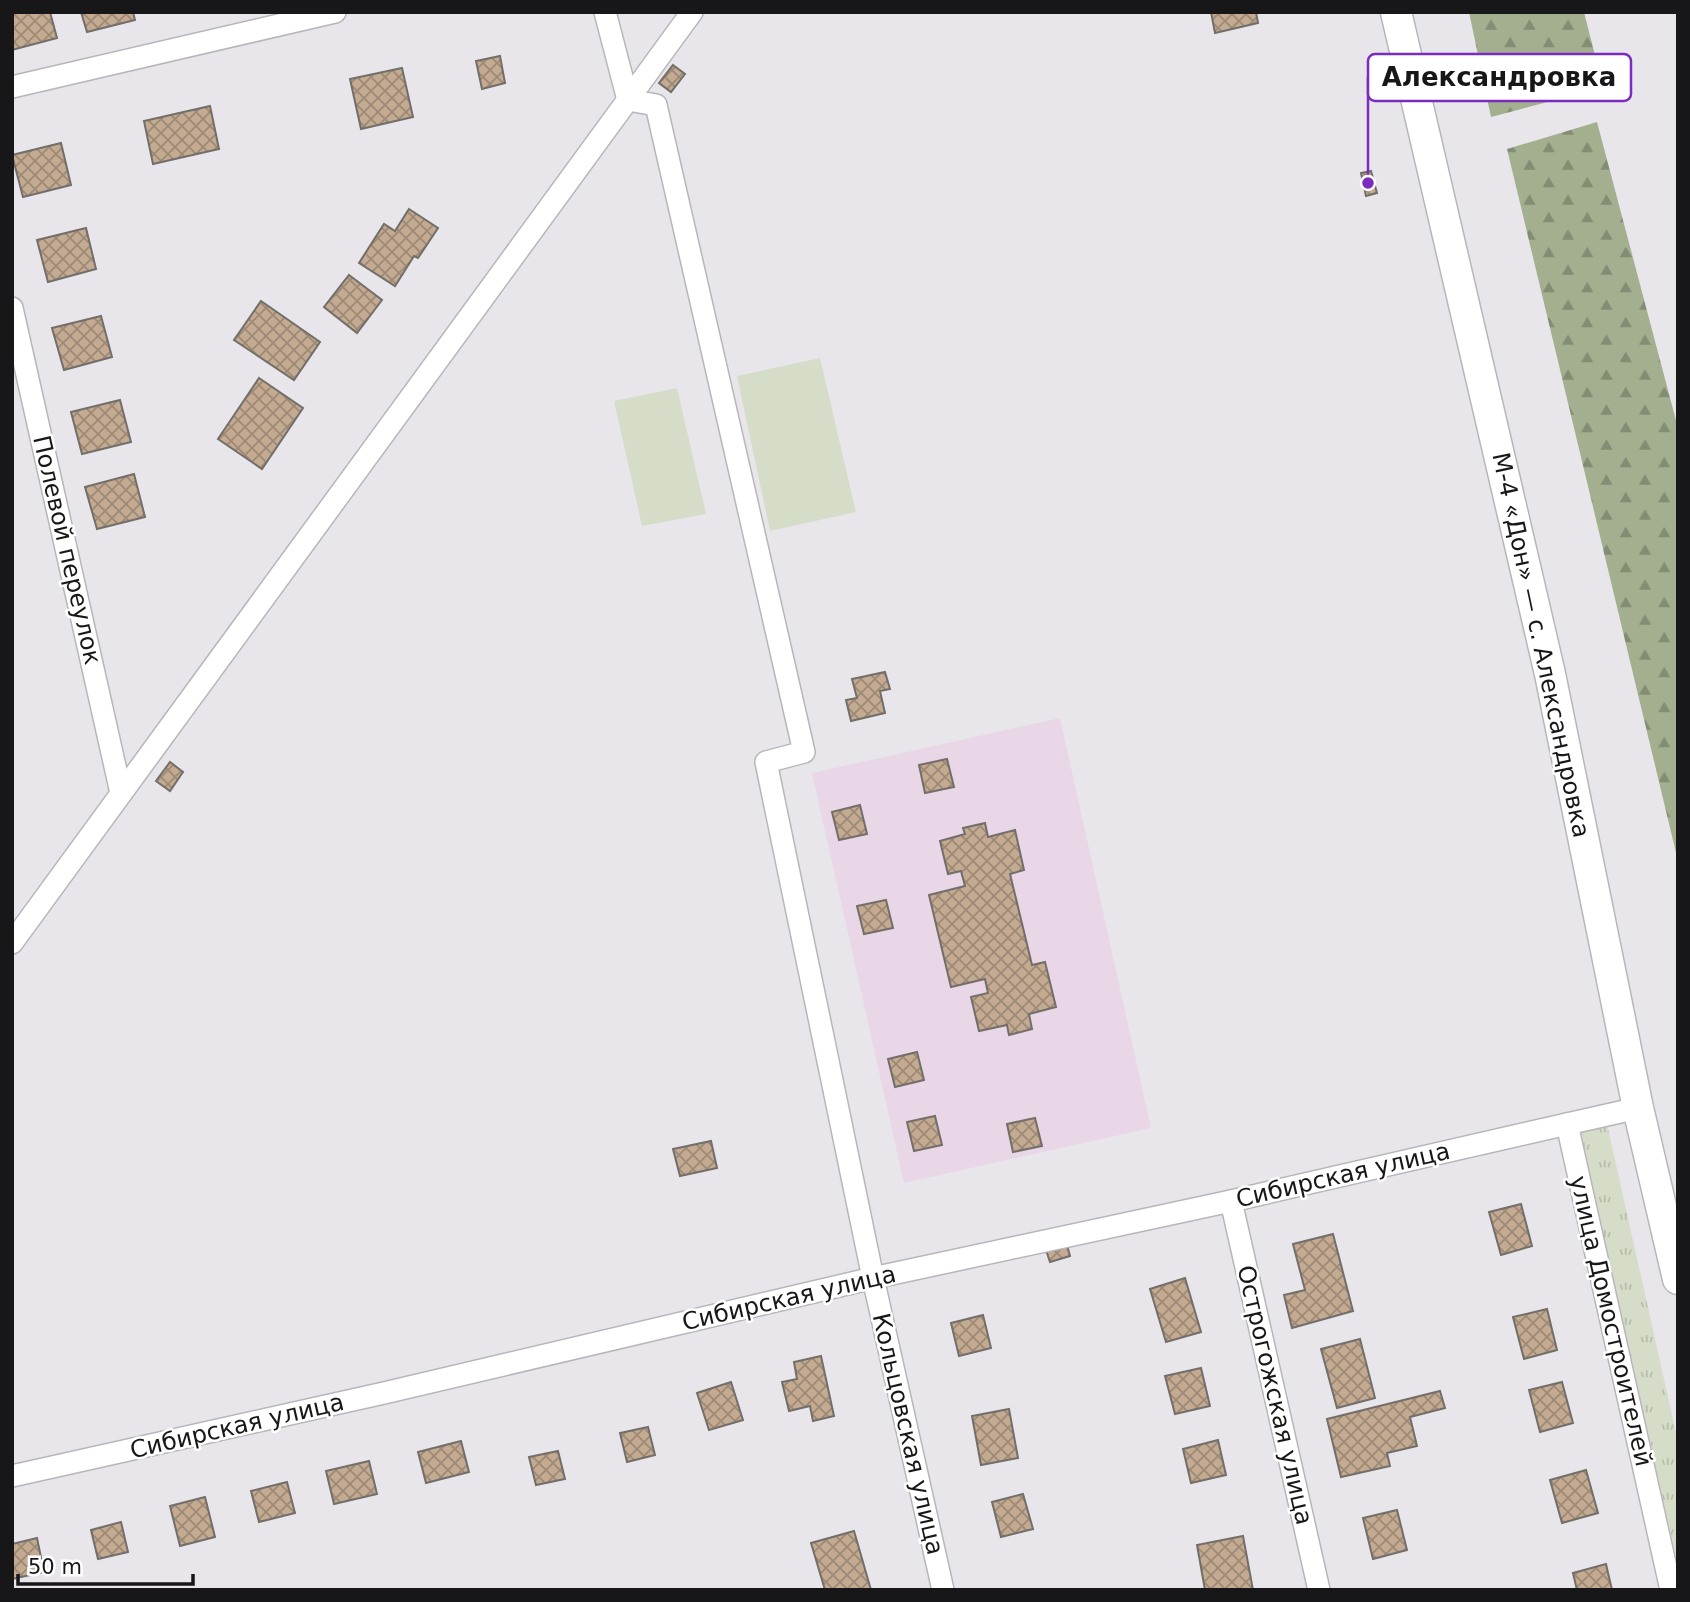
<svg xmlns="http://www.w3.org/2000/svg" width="1690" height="1602" font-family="'DejaVu Sans',sans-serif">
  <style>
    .education { fill: #e9d6e7 }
    .grass { fill: url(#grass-tufts) }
    .forest { fill: url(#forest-firs) }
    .pitch { fill: #d5ddc8 }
    .building { fill: url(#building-cross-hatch); stroke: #726e6a; stroke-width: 2 }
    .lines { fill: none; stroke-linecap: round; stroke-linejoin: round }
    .street-casing { stroke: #b8b5bb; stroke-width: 24 }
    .secondary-casing { stroke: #b8b5bb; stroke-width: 33 }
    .street { stroke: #fff; stroke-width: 21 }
    .secondary { stroke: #fff; stroke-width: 30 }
    .labels { text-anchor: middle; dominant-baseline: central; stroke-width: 5; stroke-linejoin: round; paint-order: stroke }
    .street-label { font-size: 24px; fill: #171618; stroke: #fff }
    .leader { fill: none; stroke: #7b2cbf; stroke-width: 2.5 }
    .callout-dot { fill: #7b2cbf; stroke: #fff; stroke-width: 2.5 }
    .callout { fill: #fff; stroke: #7b2cbf; stroke-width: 2.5 }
    .callout-label { font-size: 26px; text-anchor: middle; font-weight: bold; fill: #171618 }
  </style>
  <defs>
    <pattern id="grass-tufts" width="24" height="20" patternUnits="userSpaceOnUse" patternTransform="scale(1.75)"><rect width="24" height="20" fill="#d5ddc8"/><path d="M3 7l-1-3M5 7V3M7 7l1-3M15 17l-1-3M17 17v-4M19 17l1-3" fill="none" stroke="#b6bdab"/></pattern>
    <pattern id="forest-firs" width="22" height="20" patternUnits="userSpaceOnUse" patternTransform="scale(1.75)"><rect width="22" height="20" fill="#a3af8f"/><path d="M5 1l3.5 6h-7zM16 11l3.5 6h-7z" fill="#848d74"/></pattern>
    <pattern id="building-cross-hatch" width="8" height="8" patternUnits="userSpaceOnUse" patternTransform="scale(1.75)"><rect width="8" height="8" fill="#c3aa90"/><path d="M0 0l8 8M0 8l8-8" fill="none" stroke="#9d8975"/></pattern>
  </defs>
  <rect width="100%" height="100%" fill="#e8e6eb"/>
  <polygon class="education" points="1060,718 1151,1128 904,1183 812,773"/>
  <polygon class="grass" points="1607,1124 1678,1442 1678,1565 1579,1129"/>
  <g class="forest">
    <polygon points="1469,12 1584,12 1603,87 1491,117"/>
    <polygon points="1597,122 1678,428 1678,861 1507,149"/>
  </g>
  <g class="pitch">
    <polygon points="820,358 856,512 770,531 737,376"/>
    <polygon points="677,388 706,514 642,526 614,401"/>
  </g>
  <g class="building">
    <polygon points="12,12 50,12 57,38 12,50"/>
    <polygon points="81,12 133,12 135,20 87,32"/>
    <polygon points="1211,12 1256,12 1258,23 1215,33"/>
    <polygon points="500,56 505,83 482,89 476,61"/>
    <polygon points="673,65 685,74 671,92 659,83"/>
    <polygon points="402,68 413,117 361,129 350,79"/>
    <polygon points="210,106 219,149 153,164 144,121"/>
    <polygon points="61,143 71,185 23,197 12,155"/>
    <polygon points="1371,171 1377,193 1366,196 1361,173"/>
    <polygon points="409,209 438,228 418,258 414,256 395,286 359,263 384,224 395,231"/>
    <polygon points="86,228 96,269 48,282 37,240"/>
    <polygon points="349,275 382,300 357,333 324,307"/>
    <polygon points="261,301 320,342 294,380 234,340"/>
    <polygon points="101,316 112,357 64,370 52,328"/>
    <polygon points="259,378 303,408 262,469 218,439"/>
    <polygon points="120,400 131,442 82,454 71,412"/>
    <polygon points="134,474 145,517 97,529 85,487"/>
    <polygon points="885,672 890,689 880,691 885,713 851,721 846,700 857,698 852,679"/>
    <polygon points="947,759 954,787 925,793 919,765"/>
    <polygon points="170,762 183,772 170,791 156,781"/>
    <polygon points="860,805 867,834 839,840 832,812"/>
    <polygon points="985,823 988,837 1015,830 1024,870 1010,874 1032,965 1045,962 1056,1007 1029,1014 1032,1029 1009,1035 1007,1025 979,1031 971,997 988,993 985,979 951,987 929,895 965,886 961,871 948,874 940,841 965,834 963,828"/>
    <polygon points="886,900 893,928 864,934 857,906"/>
    <polygon points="917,1052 924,1080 895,1087 888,1059"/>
    <polygon points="935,1116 942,1145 914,1151 907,1122"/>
    <polygon points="1035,1118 1042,1146 1013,1152 1007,1124"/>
    <polygon points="711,1141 717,1168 680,1176 673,1149"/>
    <polygon points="1521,1204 1532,1246 1501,1255 1489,1212"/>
    <polygon points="1333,1234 1353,1311 1292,1328 1284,1295 1305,1290 1293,1244"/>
    <polygon points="1066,1241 1070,1256 1050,1262 1045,1247"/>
    <polygon points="1185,1278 1201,1332 1166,1342 1150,1289"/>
    <polygon points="1547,1309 1557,1350 1524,1359 1513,1317"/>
    <polygon points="983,1315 991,1348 959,1356 951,1323"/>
    <polygon points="1360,1339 1375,1398 1337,1408 1321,1349"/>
    <polygon points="821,1356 834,1416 813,1421 810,1406 789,1411 782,1382 797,1379 794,1362"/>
    <polygon points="1201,1368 1210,1406 1175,1414 1165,1376"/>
    <polygon points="731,1382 743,1420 709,1430 697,1393"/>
    <polygon points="1562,1382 1573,1423 1540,1432 1529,1390"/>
    <polygon points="1440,1391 1445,1408 1410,1417 1417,1446 1387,1453 1390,1466 1341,1477 1327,1419"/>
    <polygon points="1009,1409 1018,1458 981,1465 972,1416"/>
    <polygon points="648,1427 655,1455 627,1462 620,1433"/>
    <polygon points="1218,1440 1226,1475 1191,1483 1183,1449"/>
    <polygon points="461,1441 469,1472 426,1483 418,1452"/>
    <polygon points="558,1451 565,1479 536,1485 529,1457"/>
    <polygon points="369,1461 377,1494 334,1504 326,1471"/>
    <polygon points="1586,1470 1598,1513 1562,1523 1550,1480"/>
    <polygon points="287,1482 295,1513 259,1522 251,1491"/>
    <polygon points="1023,1494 1033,1529 1001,1537 992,1502"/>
    <polygon points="205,1497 215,1537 180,1546 170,1506"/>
    <polygon points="1397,1510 1407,1550 1373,1559 1363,1518"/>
    <polygon points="121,1522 128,1552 98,1559 91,1530"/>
    <polygon points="854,1531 871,1590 825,1590 811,1543"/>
    <polygon points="1243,1536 1253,1590 1205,1590 1197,1545"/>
    <polygon points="37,1538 44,1572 12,1579 12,1544"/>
    <polygon points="1606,1564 1612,1590 1577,1590 1573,1573"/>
  </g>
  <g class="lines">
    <g class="street-casing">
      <g id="street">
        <polyline points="605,12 628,100 656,105 804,752 766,762 873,1278 943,1590"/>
        <polyline points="12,87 335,12"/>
        <polyline points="12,308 121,793"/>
        <polyline points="12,943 692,12"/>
        <polyline points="1638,1108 1567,1124 1671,1590"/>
        <polyline points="1231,1201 1319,1590"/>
        <polyline points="12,1476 384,1393 873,1278 1231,1201 1567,1124"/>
      </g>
    </g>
    <g class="secondary-casing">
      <polyline id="secondary" points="1396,12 1550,674 1638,1108 1678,1279"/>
    </g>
    <use href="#street" class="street"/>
    <use href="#secondary" class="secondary"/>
  </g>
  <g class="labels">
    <g class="street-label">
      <text transform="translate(67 550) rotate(77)">Полевой переулок</text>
      <text transform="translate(1541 645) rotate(78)">М-4 «Дон» — с. Александровка</text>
      <text transform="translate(1343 1175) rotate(-13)">Сибирская улица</text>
      <text transform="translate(789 1298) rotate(-13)">Сибирская улица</text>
      <text transform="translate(1611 1321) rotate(77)">улица Домостроителей</text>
      <text transform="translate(1275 1395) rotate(77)">Острогожская улица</text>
      <text transform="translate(237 1426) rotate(-13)">Сибирская улица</text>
      <text transform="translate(908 1434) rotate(77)">Кольцовская улица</text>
    </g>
  </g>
  <path class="leader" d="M1368 183L1368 77"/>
  <circle class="callout-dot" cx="1368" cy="183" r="7"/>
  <rect class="callout" x="1368" y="54" width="263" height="47" rx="7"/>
  <g class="callout-label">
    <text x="1499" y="86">Александровка</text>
  </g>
  <rect width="1690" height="1602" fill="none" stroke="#171618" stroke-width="28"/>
  <path d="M18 1574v10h175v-10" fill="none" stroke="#171618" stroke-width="3.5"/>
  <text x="28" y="1574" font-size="21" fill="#171618" stroke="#ffffff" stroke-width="5" paint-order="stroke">50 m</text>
</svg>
